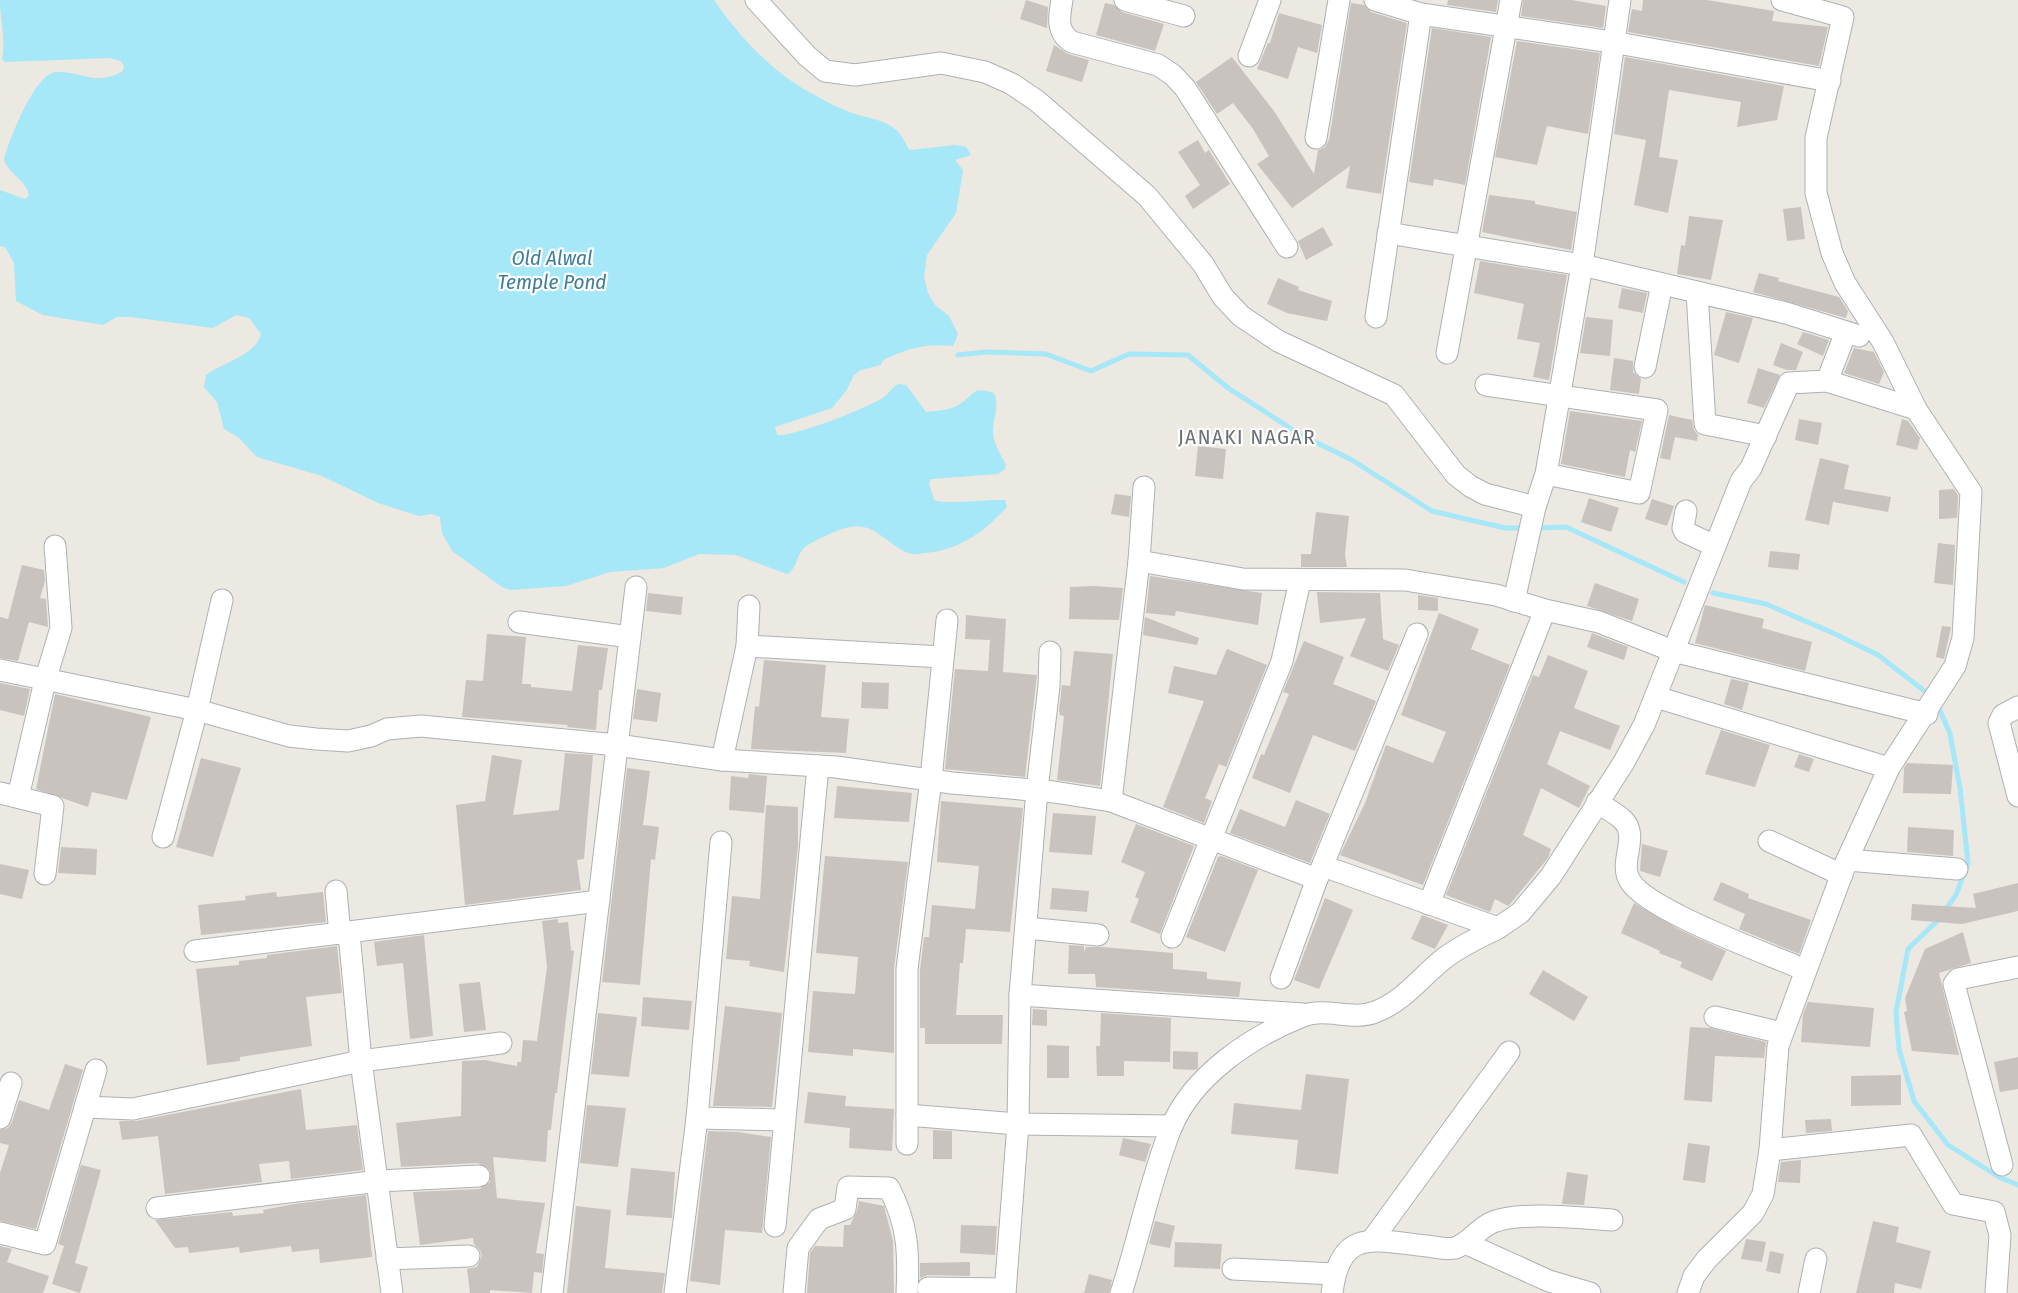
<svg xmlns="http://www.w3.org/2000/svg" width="2018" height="1293" font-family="'Fira Sans Condensed',sans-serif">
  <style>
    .water { fill: #a6e7f8 }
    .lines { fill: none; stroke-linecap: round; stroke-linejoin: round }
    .stream { stroke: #a6e7f8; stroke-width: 5 }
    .building { fill: #c8c3bf }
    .street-casing { stroke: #aeb1b4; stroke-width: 23 }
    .street { stroke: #fff; stroke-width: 21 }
    .labels { text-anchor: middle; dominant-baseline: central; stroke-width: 4.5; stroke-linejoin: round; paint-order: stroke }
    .water-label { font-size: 21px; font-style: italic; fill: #3f7e97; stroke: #fff }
    .neighbourhood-label { font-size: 21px; letter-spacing: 1.5px; fill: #6b7174; stroke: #fff }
  </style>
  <rect width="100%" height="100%" fill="#ece8e2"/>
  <path class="water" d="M0,0h714c24,35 58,72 95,92 14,8 31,17 46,22 15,5 30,5 42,17 6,5 8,13 13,19l45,-5 11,2 5,8 -16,5 8,10 -7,43 -29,42 -3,22 4,16 7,12 14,11 9,18 -5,12c-27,-3 -45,2 -70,14l-2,5 -20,5 -7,5 -8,16 -14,17 -57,19 2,8c17,2 87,-26 104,-36 7,-4 10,-11 17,-15l8,1 20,27c12,-1 25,-2 34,-8 16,-11 12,-18 34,-11 6,14 -1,24 -1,39 0,12 8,22 13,33l-1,4 -7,5 -67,5 -2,4 5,17c11,5 53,-1 71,0l2,7c-23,25 -47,43 -82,46 -4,0 -10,2 -13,1 -24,-6 -35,-32 -62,-27 -9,1 -40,15 -46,21 -8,8 -7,21 -17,26l-51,-19 -37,-1 -35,14 -54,4 -44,14 -55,4 -9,-3 -50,-36 -10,-18 -2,-16 -8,-3 -13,2 -41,-13 -56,-27 -65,-19 -19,-20 -14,-8 -7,-27 -13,-15 2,-12c18,-13 50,-20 55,-41l-12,-16 -13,-3 -23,13 -82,-11h-14l-14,8 -60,-10 -27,-14 -2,-38 -9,-16 -5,-1v-56l25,9 4,-3c-2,-16 -20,-21 -25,-36 5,-20 31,-87 52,-88 27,-1 40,15 67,-1l1,-5 -3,-5 -11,-3 -105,4 -3,-3c4,-21 -2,-38 -2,-59z"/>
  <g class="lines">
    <g class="stream">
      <polyline points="958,355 986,352 1046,354 1091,371 1129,354 1188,355 1228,388 1301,435 1352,460 1432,511 1505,528 1526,528"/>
      <polyline points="1536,528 1566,527 1684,582"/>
      <polyline points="1713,593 1766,604 1833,633 1878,655 1931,696"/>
      <polyline points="1937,703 1950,734 1960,788 1968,863 1956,895 1936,922 1908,949 1896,1012 1899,1049 1914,1101 1948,1145 1999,1177 2018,1185"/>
    </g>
  </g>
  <g class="building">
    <polygon points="1026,0 1048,7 1047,28 1020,19"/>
    <polygon points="1448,0 1498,0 1496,12 1447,5"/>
    <polygon points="1523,0 1572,0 1606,6 1603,28 1521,16"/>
    <polygon points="1643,0 1707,0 1774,11 1772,21 1828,27 1819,66 1628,32 1632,9 1642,11"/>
    <polygon points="1105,3 1114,5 1122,12 1164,24 1155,51 1096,35"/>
    <polygon points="1351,3 1364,5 1371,12 1407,23 1381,194 1346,188 1350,166 1292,208 1257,164 1269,156 1253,129 1233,103 1217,114 1196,82 1232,57 1274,111 1314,174 1318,150 1325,147 1329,140"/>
    <polygon points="1279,13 1322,25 1317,53 1298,47 1288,79 1257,69 1268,43 1270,43"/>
    <polygon points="1432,28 1491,37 1465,185 1434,179 1433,186 1409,182"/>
    <polygon points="1517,41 1600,53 1588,134 1547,126 1537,165 1495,157"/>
    <polygon points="1054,45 1068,54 1089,60 1082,82 1046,71"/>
    <polygon points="1625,57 1784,86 1777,120 1737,127 1741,102 1669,90 1659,157 1678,160 1668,213 1634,205 1646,140 1614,134"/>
    <polygon points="1198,140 1205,153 1209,150 1230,184 1193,209 1185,196 1200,185 1178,152"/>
    <polygon points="1489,195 1535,201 1535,204 1577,212 1571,250 1482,232"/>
    <polygon points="1801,207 1805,239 1787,241 1783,209"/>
    <polygon points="1689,216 1723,220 1711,280 1677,274 1681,245 1685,246"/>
    <polygon points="1323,227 1333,245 1306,260 1298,241"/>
    <polygon points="1480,261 1567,275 1549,380 1533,377 1540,343 1517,339 1524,304 1474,293"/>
    <polygon points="1759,273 1779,278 1778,281 1839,297 1848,311 1846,318 1753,292"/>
    <polygon points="1278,278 1299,287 1298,290 1332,301 1327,321 1287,313 1267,304"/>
    <polygon points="1622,288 1647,293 1643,313 1618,308"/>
    <polygon points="1726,312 1753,318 1739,363 1714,355"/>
    <polygon points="1586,317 1613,320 1610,356 1580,353"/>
    <polygon points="1803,332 1829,340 1823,356 1797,344"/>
    <polygon points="1781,343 1803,352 1796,370 1787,370 1773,365"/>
    <polygon points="1854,348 1874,352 1884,372 1879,384 1844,373"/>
    <polygon points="1614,358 1633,361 1633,372 1641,379 1639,394 1610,390"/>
    <polygon points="1758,368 1780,375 1764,408 1747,403"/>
    <polygon points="1570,411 1642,421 1635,452 1630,450 1625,477 1561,464"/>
    <polygon points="1669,415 1692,420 1694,430 1698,435 1697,441 1675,437 1670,460 1660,458"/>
    <polygon points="1799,419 1822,423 1818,445 1795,440"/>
    <polygon points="1902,419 1908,421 1920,438 1917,450 1896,445"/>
    <polygon points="1198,446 1226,449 1223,479 1195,476"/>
    <polygon points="1820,458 1849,465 1844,489 1891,497 1888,512 1833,502 1829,525 1805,520"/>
    <polygon points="1954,489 1958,496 1957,518 1939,519 1939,490"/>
    <polygon points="1115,494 1131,496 1129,517 1111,514"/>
    <polygon points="1589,498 1619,508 1611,532 1581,522"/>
    <polygon points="1652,499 1674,506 1667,526 1645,519"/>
    <polygon points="1316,512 1349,516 1345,555 1347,567 1301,567 1301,554 1311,554"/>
    <polygon points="1938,543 1955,545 1953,585 1934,583"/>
    <polygon points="1770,551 1800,554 1798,570 1768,567"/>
    <polygon points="22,565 44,570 45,581 40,598 46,599 48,627 29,622 18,661 0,658 0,617 8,619"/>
    <polygon points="1150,576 1262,593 1258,625 1176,611 1175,616 1146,613"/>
    <polygon points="1595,583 1639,599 1632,621 1587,606"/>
    <polygon points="1094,586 1123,588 1119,620 1069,619 1070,587"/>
    <polygon points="1317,592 1380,593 1383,639 1399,645 1388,671 1350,656 1366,618 1320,623"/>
    <polygon points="648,593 683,597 681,615 646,611"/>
    <polygon points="1418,595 1438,598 1438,611 1418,610"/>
    <polygon points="1705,605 1764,619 1762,628 1812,642 1805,671 1695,643"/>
    <polygon points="1439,613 1479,629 1471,649 1510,665 1423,885 1340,855 1365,803 1386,745 1433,763 1446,732 1401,715"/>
    <polygon points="966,615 1006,619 1003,672 1037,675 1025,777 945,769 955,669 988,671 990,640 965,639"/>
    <polygon points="1145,617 1199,638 1197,645 1143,635"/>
    <polygon points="1942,626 1951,627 1944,659 1936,657"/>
    <polygon points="1592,633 1628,647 1624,660 1587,647"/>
    <polygon points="487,634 526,637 522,684 531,684 531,687 572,691 578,645 608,648 602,690 599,690 596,730 567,727 568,725 462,717 466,680 483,681"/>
    <polygon points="1304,641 1344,657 1333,684 1376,701 1355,751 1313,735 1290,793 1252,778 1261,754 1264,755 1289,694 1283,692"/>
    <polygon points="1227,649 1267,665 1226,767 1219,764 1205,798 1212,801 1204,823 1163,807 1204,701 1168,693 1174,666 1216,675"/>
    <polygon points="1074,651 1113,654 1100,786 1057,780 1064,716 1060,715 1059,710 1062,685 1070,686"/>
    <polygon points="1548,655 1588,671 1574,708 1620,726 1610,750 1560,731 1547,764 1590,786 1579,808 1541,788 1523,835 1551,849 1548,858 1511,903 1508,906 1495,899 1490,912 1446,895 1533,675 1539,677"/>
    <polygon points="764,660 826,665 821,717 849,719 846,753 751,749 755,706 759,707"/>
    <polygon points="1731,679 1749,683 1742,710 1724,704"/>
    <polygon points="862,682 889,683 888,709 861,708"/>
    <polygon points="0,683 30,689 24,716 0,710"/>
    <polygon points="637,689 661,693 657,722 633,719"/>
    <polygon points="55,694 151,717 127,800 92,792 88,807 36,789"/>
    <polygon points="1721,730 1770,745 1755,787 1705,774"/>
    <polygon points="565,753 593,755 584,859 577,860 581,890 465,905 456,805 485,801 492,755 522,760 513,815 559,810"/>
    <polygon points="1799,754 1814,759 1809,772 1794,767"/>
    <polygon points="201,758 241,768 213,857 176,847"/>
    <polygon points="1907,763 1953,765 1951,794 1903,793 1904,768"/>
    <polygon points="627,768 650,771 643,825 659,827 655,860 651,859 640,985 602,982"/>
    <polygon points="749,774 767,776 764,813 729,810 731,776 748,778"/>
    <polygon points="837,786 912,793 909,822 834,818"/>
    <polygon points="1296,800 1330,814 1310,863 1230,833 1240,809 1285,827"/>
    <polygon points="941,801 1023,808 1010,932 966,929 963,963 960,963 956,1015 1003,1015 1002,1044 925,1044 925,1028 920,1028 920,970 924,937 929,937 932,905 975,909 979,866 937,862"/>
    <polygon points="766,805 798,807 798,846 784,972 749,966 750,961 726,959 732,896 760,899"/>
    <polygon points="1053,813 1096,816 1092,855 1049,852"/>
    <polygon points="1136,824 1194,846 1160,934 1130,922 1139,899 1135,897 1145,872 1121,862"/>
    <polygon points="1908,827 1954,830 1953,856 1907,852"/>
    <polygon points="1642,844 1668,851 1660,877 1640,871"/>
    <polygon points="61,847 97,849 96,875 58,873"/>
    <polygon points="825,856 908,862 894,968 894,1053 853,1049 853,1056 808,1052 813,991 855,994 858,957 816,953"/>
    <polygon points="1221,856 1258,870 1225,952 1186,937 1218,857"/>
    <polygon points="0,864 29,870 22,899 0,894"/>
    <polygon points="1721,882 1749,894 1748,898 1811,920 1799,954 1739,929 1745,914 1713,900"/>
    <polygon points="2018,883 2018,911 1962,924 1911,920 1912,904 1976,908 1973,894"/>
    <polygon points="1052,888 1089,891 1087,912 1050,909"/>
    <polygon points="276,892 277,897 323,892 326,922 201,935 198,905 246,900 245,896"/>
    <polygon points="1325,898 1353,910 1319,989 1294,980"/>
    <polygon points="1634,903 1678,929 1726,951 1712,981 1680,967 1682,962 1659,953 1660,951 1621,933"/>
    <polygon points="1422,915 1448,925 1435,949 1411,939"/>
    <polygon points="558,919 558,923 568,922 571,950 574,951 557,1093 555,1093 551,1130 548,1130 546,1162 493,1157 497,1198 545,1203 536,1253 544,1254 542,1273 534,1272 532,1293 490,1290 490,1293 470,1293 467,1269 477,1267 482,1256 480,1250 474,1244 473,1238 420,1245 413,1192 480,1189 490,1182 490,1170 478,1163 401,1167 396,1123 461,1116 462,1061 485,1060 517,1066 517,1062 521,1062 523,1040 537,1041 547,967 542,921"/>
    <polygon points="1963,932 1971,963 1939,973 1959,1055 1912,1051 1904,1012 1907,1011 1905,998 1925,949"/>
    <polygon points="424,935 433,1036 410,1039 403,963 377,966 374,942"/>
    <polygon points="1069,945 1084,946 1084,952 1086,947 1102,947 1173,953 1173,969 1207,972 1207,979 1241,982 1239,997 1096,987 1095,974 1068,974"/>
    <polygon points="337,946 342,993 306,997 312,1046 240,1057 240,1061 207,1065 196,969 239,965 239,961 267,958 267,955"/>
    <polygon points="1543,970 1588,997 1574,1021 1529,994"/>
    <polygon points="480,982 486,1030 464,1032 459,984"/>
    <polygon points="643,997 692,1001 689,1030 641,1026"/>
    <polygon points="1808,1002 1874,1008 1870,1047 1801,1042 1803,1014"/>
    <polygon points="725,1006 782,1013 772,1107 713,1106"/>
    <polygon points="1033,1009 1047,1010 1047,1026 1032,1025"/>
    <polygon points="598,1013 637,1017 629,1077 591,1074"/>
    <polygon points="1101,1013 1171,1018 1170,1062 1124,1061 1124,1076 1097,1076 1096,1046 1100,1046"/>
    <polygon points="1690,1027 1710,1028 1766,1042 1764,1058 1715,1056 1712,1102 1684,1100"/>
    <polygon points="1047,1045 1069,1046 1069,1078 1047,1078"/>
    <polygon points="1173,1051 1198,1052 1198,1068 1196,1070 1173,1069"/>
    <polygon points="2018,1057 2018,1089 2000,1092 1994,1062"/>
    <polygon points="65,1064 83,1070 36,1229 0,1221 0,1173 9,1145 0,1143 0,1130 8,1128 12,1122 19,1100 49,1110"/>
    <polygon points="1306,1074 1349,1079 1338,1174 1295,1169 1298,1140 1231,1134 1234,1103 1301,1110"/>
    <polygon points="1901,1075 1901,1105 1851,1106 1851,1076"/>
    <polygon points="301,1089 306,1130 357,1125 363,1170 291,1179 289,1161 259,1164 262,1182 165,1194 158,1136 122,1140 119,1121 136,1121"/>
    <polygon points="808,1092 846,1096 845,1106 894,1109 892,1151 849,1148 850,1128 804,1123"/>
    <polygon points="587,1105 626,1108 618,1167 580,1163"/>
    <polygon points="1831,1119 1832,1131 1806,1133 1805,1120"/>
    <polygon points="933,1130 952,1131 952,1159 933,1159"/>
    <polygon points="708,1131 738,1132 771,1137 762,1233 725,1230 720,1285 690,1281"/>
    <polygon points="1123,1138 1151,1144 1145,1162 1119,1155"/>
    <polygon points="1688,1143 1710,1146 1705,1183 1683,1180"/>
    <polygon points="1801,1160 1800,1183 1778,1182 1781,1162"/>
    <polygon points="81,1165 101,1170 75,1263 88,1267 80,1293 52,1284 64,1246 58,1244"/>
    <polygon points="631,1168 675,1172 672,1218 626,1215"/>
    <polygon points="1567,1172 1588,1175 1584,1205 1562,1204"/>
    <polygon points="366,1195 372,1257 320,1263 319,1249 292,1252 291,1246 240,1253 239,1247 189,1253 188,1247 175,1248 155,1220 232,1212 233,1216 264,1213 263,1210 294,1204"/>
    <polygon points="859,1201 884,1206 893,1241 894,1293 807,1293 810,1253 815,1246 843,1247 844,1225 850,1225 857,1211"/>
    <polygon points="576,1206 611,1210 605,1268 665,1273 662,1293 567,1293"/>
    <polygon points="1155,1221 1175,1226 1170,1248 1149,1244"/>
    <polygon points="1873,1221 1899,1227 1896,1242 1931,1251 1921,1289 1895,1283 1894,1293 1856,1293"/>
    <polygon points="961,1225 997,1226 995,1255 960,1253"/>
    <polygon points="1746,1239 1766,1242 1762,1262 1741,1259"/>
    <polygon points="1175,1242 1222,1244 1220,1269 1174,1267"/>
    <polygon points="0,1246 12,1249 7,1262 49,1276 43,1293 0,1293"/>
    <polygon points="1770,1251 1784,1254 1780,1274 1766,1271"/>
    <polygon points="970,1262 970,1276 928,1275 920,1278 920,1263"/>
    <polygon points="1089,1274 1112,1280 1109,1293 1084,1293"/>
  </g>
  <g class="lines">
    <g class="street-casing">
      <g id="street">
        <polyline points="756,0 807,56 825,71 855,75 941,63 985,72 1012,84 1037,101 1147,196 1203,264 1223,297 1241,316 1278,341 1394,395 1456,475 1470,486 1485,494 1535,507"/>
        <path d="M1062,0c-3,17 -6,32 10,42l86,23 15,10 12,13 102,159"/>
        <polyline points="1125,0 1184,16"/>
        <polyline points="1375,0 1421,14 1612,42 1830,81"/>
        <polyline points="1249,56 1270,0"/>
        <polyline points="1316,138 1339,0"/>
        <polyline points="1388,233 1582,265 1786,313 1859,336"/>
        <polyline points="1697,292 1705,424 1766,436"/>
        <polyline points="1376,317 1421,14"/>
        <polyline points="1447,353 1511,0"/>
        <polyline points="1645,367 1662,284"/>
        <polyline points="1827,381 1916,409"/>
        <polyline points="1486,385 1657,410 1639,493 1546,474"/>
        <polyline points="1686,511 1683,528 1685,532 1715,546"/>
        <polyline points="1139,561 1144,487"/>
        <polyline points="1514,601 1535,507 1546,474 1582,265 1620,0"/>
        <polyline points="519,622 630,637"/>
        <polyline points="747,646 942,657"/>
        <polyline points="0,670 197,710 289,736 316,739 348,741 371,736 387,729 421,726 617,745 722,760 836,767 952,783 1054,792 1111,801 1317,879"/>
        <polyline points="1656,697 1889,768"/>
        <polyline points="2018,707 2003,715 1999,723 2018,796"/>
        <polyline points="722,760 747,646 749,606"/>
        <polyline points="0,793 53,806 45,874"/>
        <polyline points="18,797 45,681 61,628 55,546"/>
        <polyline points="1111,801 1139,561 1243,579 1405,580 1496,595 1545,610 1599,622 1673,651 1927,714"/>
        <path d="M1597,802c8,6 19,11 26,18 17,17 -5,42 7,61 18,30 139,73 175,89"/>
        <polyline points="163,837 197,710 222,600"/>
        <polyline points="1769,841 1842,875"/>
        <polyline points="1847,860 1957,869"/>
        <polyline points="1323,866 1498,928 1520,913 1551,876 1624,762 1644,725 1741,481 1751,468 1789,383 1827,381 1846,332"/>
        <polyline points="336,891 340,934"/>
        <polyline points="1429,904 1545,610"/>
        <polyline points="1026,928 1098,935"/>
        <polyline points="349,933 361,1061 392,1293"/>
        <polyline points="1172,937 1282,661 1300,581"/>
        <polyline points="195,951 599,901"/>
        <polyline points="1281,978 1317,879 1417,634"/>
        <polyline points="1020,995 1303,1014"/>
        <polyline points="1715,1017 1782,1033"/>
        <polyline points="85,1107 133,1109 361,1061 501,1043"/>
        <polyline points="907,1115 1018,1124 1172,1126"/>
        <polyline points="0,1118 11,1083"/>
        <polyline points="697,1118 783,1120"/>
        <polyline points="907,1144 907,969 931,779 947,620"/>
        <polyline points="1770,1150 1911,1135 1953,1204 1994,1212 2000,1235 1996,1293"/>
        <polyline points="2002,1165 1954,984 1958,979 2018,967"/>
        <polyline points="157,1208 379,1181 479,1176"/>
        <polyline points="775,1226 818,766"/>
        <polyline points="0,1233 45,1244 96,1070"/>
        <polyline points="1372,1240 1509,1052"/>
        <polyline points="1465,1243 1549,1281 1590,1293"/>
        <polyline points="387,1259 469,1256"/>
        <polyline points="1233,1269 1334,1274"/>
        <polyline points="928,1288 1005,1289"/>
        <polyline points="552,1293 636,587"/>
        <polyline points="675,1293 697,1118 721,842"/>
        <path d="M794,1293l4,-45 21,-29 26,-10 3,-22 41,1c19,36 20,65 18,105"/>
        <polyline points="1005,1293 1018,1124 1020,995 1037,790 1049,686 1050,652"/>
        <path d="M1121,1293c18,-54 29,-113 50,-165 22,-53 81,-92 132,-112 22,-9 50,5 72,-4 30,-11 47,-37 71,-55 16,-12 34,-20 52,-29"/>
        <path d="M1332,1293c8,-67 43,-52 95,-47 9,1 19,4 28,2 15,-5 23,-20 38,-26 28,-11 88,-4 119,-2"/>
        <polyline points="1688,1293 1694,1276 1707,1259 1753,1213 1763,1194 1770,1150 1778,1046 1847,860 1889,768 1955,666 1963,638 1971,492 1916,409 1883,342 1845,283 1832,253 1816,193 1816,138 1843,17 1782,0"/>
        <polyline points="1809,1293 1816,1259"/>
      </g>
    </g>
    <use href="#street" class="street"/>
  </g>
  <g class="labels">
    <g class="water-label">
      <text x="552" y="258">Old Alwal<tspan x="552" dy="24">Temple Pond</tspan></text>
    </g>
    <g class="neighbourhood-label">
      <text x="1247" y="437">JANAKI NAGAR</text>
    </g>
  </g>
</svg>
